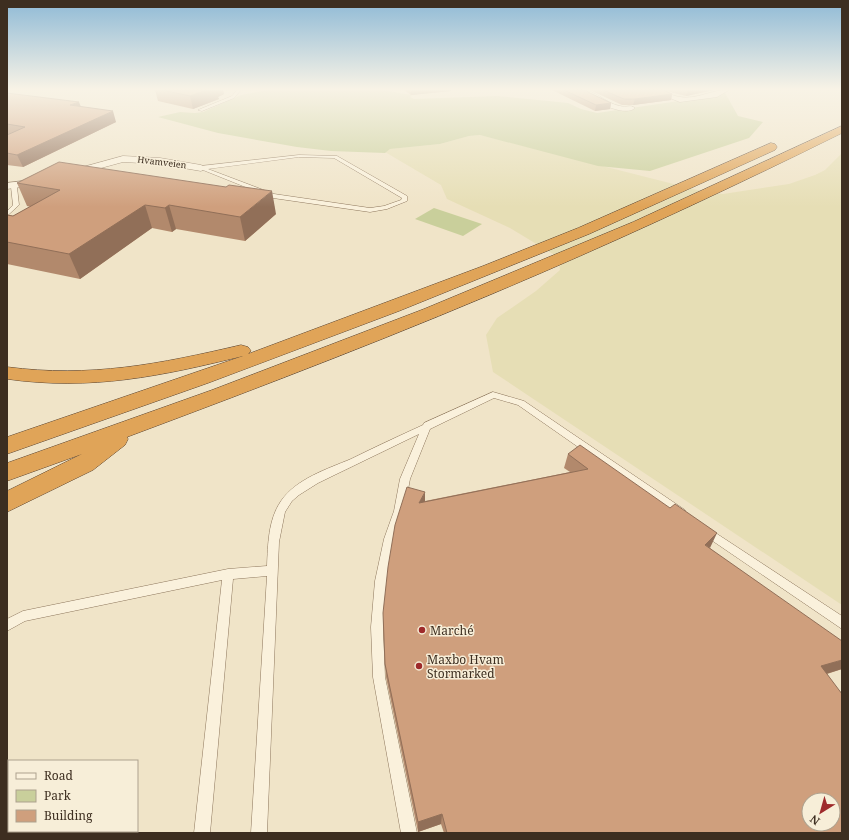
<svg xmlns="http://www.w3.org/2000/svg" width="849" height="840" font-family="'Noto Serif',serif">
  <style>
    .farmland { fill: #e6deb5 }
    .green { fill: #c9cf9b }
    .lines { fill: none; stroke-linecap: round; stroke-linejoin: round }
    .lane-casing { stroke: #8d765c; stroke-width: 1 }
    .street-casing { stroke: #8d765c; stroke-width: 1 }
    .highway-casing { stroke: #5b4430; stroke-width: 1 }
    .lane { fill: #faf1dc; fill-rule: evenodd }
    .street { fill: #faf1dc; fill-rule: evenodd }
    .highway { fill: #e0a458; fill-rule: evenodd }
    .wall { fill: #b2896c }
    .shaded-wall { fill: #916f58 }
    .building { fill: #cf9f7d; stroke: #916f58; fill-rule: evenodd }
    .poi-dot { fill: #9e2a2b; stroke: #f7eed8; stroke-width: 1.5 }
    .labels { text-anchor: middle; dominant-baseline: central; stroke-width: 3; stroke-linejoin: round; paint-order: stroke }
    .far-street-label { font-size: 9px; fill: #3d2e20; stroke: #f7eed8 }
    .near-poi-label { font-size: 12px; fill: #3d2e20; stroke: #f7eed8; text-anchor: start }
  </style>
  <rect width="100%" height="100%" fill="#f0e4c8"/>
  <polygon class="farmland" points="480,135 705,192 723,194 789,184 815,175 825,170 842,153 842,605 493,372 486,335 497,318 536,291 560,270 558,257 510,228 447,199 441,185 385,152 390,149 440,144 469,136"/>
  <g class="green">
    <polygon points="268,90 382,90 412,95 410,97 414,99 497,96 568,103 581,109 597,113 706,97 724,91 738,116 763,122 749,138 650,171 598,166 480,135 469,136 440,144 390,149 385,153 331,151 297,147 218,133 158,117 180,112 195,113 203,112 241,95"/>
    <polygon points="434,208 482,224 463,236 415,219"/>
  </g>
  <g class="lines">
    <g class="lane-casing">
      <g id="lane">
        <polygon points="237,90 241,90 234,98 202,111 198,110 232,96"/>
        <path d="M299,155l38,1 70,40v5l-20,8 -17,3 -97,-14 -75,-30 3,-2zM299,157l35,1 68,40 -1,2 -17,6 -14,2 -96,-14 -66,-25z"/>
        <polygon points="14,185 17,187 19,205 7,216 7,211 13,205 11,187"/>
        <path d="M493,392l31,9 161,109 1,3 -1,3 -4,1 -4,-1 -159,-111 -24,-7 -64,31 -20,50 -6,32 -10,28 -7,42 -4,46 2,50 32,156h-16l-28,-156 -2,-50 4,-46 9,-42 10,-28 6,-32 19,-45 -101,49 -19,12 -7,6 -7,11 -6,30 -12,291h-16l16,-257 -34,3 -23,254h-16l28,-253 -197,41 -18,10v-12l16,-8 205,-42 39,-3c1,-21 1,-46 14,-65 15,-22 46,-32 70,-42 24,-12 48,-23 72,-34l1,-2z"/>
        <polygon points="705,526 842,616 842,629 701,533 700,530 701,527"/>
      </g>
    </g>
    <g class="street-casing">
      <g id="street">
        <path d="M578,90c18,-1 26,13 42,16 6,2 10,-2 15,2 -11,10 -47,-9 -57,-18z"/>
        <path d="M650,90c12,0 19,5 30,7 16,3 33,-8 49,-7l-12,7 -37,5z"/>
        <polygon points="123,156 160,158 201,165 206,168 201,171 160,164 123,162 68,177 63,174 65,172"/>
        <polygon points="40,179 45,182 44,184 7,189 7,183"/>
      </g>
    </g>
    <g class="highway-casing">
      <g id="highway">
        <path d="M842,126v7c-99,49 -199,96 -301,140 -136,59 -275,112 -414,164l1,2 -3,6 -32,25 -86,42v-21l75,-37 -75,27v-18l205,-73 212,-81 209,-87z"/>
        <path d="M771,143l4,1 2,3 -2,3 -186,84 -190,77 -191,72 -201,71v-17l236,-81c-81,20 -152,35 -236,23v-12c83,11 153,-3 234,-22l7,2 3,4 -3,3 235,-88 95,-38z"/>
      </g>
    </g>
    <use href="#lane" class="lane"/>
    <use href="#street" class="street"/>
    <use href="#highway" class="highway"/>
  </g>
  <g class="wall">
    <polygon points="155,90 223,90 224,94 218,97 219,99 193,109 158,101"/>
    <polygon points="404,90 451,90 451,91 411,95"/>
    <polygon points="552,90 585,90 590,93 611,103 610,109 595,111"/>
    <polygon points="586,90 714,90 686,96 666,91 672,94 671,100 633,105 622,105 590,90"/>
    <polygon points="7,93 81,107 116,122 23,167 7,165"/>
    <polygon points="17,183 276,214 245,241 176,229 172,232 152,228 80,279 7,264 7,215 13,216 31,207 27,206"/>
    <polygon points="568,454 710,548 842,669 827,674 842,833 444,833 441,824 418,832 386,677 385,664 425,501 570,472 564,468"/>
  </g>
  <g class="shaded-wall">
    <polygon points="206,90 223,90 224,94 218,97 219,99 193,109 190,96"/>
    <polygon points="411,90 451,90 451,91 411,95"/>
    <polygon points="688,90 714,90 686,96"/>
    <polygon points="672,94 671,100 633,105 635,99"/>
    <polygon points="79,102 83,112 70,105"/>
    <polygon points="611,103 610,109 595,111 596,105"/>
    <polygon points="113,111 116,122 23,167 17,155"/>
    <polygon points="272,191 276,214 245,241 240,217"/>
    <polygon points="145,205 152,228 80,279 69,254"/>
    <polygon points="169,205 176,229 172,232 165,208"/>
    <polygon points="425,492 425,506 419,503"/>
    <polygon points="717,533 710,548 705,545"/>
    <polygon points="842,660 842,669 809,679 821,666"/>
    <polygon points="442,814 441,824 418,832 418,822"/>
  </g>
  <g class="building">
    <polygon points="162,90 206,90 190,96"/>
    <polygon points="564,90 585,90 590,93 611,103 596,105"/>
    <polygon points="603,90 663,90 672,94 635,99 624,99"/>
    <polygon points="7,93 79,102 70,105 113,111 17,155 7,153 7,135 25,127 7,124"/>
    <polygon points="59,162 226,187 229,185 272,191 240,217 169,205 165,208 145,205 69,254 7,242 7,215 13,216 60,190 17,183"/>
    <path d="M580,445l90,63 5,-4 42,29 -12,12 137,96v19l-21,6 21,28v139h-395l-5,-19 -24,8 -33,-158 -2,-51 5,-46 7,-42 12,-38 18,5 -6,11 169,-34 -20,-15zM809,800h24v24h-24z"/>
  </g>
  <linearGradient id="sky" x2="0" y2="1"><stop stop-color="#8fbad6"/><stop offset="0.43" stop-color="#f8f3e6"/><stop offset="1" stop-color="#f8f3e6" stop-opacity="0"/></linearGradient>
  <rect width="849" height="207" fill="url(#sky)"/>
  <g class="poi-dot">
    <circle cx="422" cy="630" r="4"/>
    <circle cx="419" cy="666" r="4"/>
  </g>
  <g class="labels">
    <g class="far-street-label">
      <text transform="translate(162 162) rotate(7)">Hvamveien</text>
    </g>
    <g class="near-poi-label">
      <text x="430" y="630">Marché</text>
      <text x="427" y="659">Maxbo Hvam<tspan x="427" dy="14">Stormarked</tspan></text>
    </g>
  </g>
  <rect width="849" height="840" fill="none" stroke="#3d2e20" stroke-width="16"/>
  <rect x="8" y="760" width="130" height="72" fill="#f7eed8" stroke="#ada18e"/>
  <rect x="16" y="773" width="20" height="6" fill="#faf1dc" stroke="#ada18e"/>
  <text x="44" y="780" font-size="12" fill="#3d2e20">Road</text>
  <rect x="16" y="790" width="20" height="12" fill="#c9cf9b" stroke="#ada18e"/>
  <text x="44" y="800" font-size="12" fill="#3d2e20">Park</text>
  <rect x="16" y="810" width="20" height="12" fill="#cf9f7d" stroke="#ada18e"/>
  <text x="44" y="820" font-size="12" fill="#3d2e20">Building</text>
  <g transform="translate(821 812) rotate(217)"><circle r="19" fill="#f7eed8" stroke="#ada18e"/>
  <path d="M0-3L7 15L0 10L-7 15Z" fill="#9e2a2b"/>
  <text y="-6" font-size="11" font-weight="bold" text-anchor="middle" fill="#3d2e20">N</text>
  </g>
</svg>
